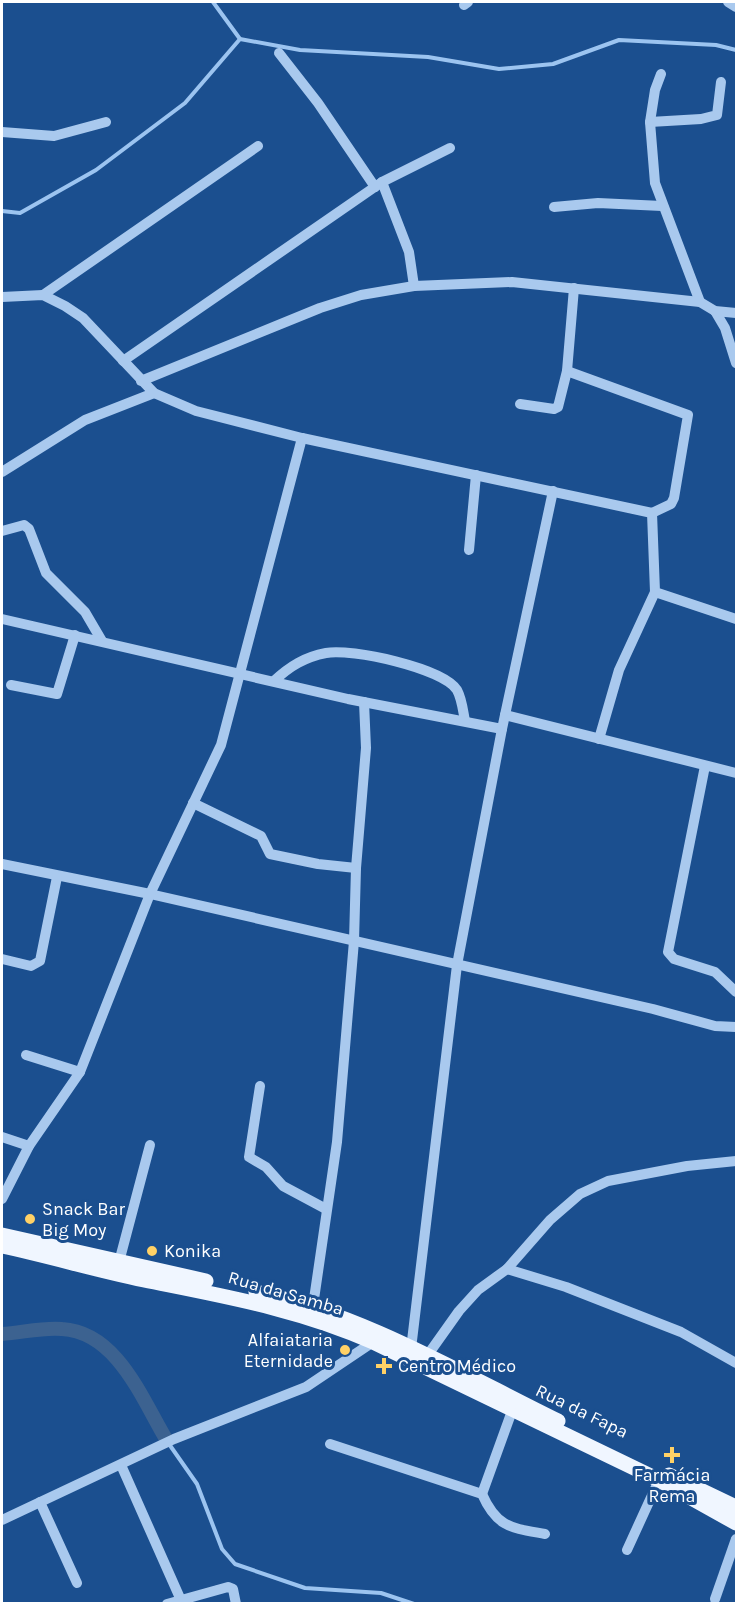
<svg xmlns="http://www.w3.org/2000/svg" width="738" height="1605" font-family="Karla,sans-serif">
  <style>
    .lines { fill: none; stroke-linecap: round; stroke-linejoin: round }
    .stream { stroke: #9cc4f0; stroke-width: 4 }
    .canal { stroke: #3c6290; stroke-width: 14 }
    .minor { stroke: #a9c9ee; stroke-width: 10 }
    .major { stroke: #f0f6ff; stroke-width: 15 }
    .poi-dot { fill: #ffd166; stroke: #1b4f8f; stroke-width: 2 }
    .labels { text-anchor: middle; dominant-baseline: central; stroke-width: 6; stroke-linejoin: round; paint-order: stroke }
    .poi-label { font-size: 18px; fill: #fff; stroke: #1b4f8f; text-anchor: start }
    .street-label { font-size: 18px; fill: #fff; stroke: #1b4f8f }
  </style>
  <rect width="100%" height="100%" fill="#1b4f8f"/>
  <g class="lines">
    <g class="stream">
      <polyline points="213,2 240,39 300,50 428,57 499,69 553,64 619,40 716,45 736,50"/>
      <polyline points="2,211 20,213 96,170 185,103 240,39"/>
      <polyline points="169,1444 197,1484 222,1549 235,1564 305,1588 381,1593 414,1604"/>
    </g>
    <path class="canal" d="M2,1334c19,-1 41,-7 60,-5 55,3 80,70 104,110"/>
    <g class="minor">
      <polyline points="728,2 736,7"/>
      <polyline points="464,5 468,2"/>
      <polyline points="279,53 318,103 375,187"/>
      <polyline points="661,74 655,90 650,122 655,183 700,302"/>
      <polyline points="650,122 701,119 717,115 721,82"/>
      <polyline points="2,132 54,136 106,122"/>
      <polyline points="382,182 409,252 414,286"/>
      <polyline points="554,207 598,203 662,206"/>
      <polyline points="43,295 258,146"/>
      <polyline points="2,297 43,295 65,306 83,318 154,393 196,411 302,438 652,513 655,592 736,619"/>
      <polyline points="715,311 725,328 736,363"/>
      <polyline points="123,361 382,182 450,148"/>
      <polyline points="567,371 688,415 674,498 671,504 652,513"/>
      <polyline points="141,381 320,308 361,295 414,286 512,282 700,302 715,311 736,313"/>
      <polyline points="520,404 554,409 558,407 567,371 574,288"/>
      <polyline points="2,472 85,420 154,393"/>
      <polyline points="2,531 24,525 29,529 46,573 85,612 102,641"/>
      <polyline points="469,550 476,475"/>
      <polyline points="2,619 348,699 502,729"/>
      <path d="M274,681c16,-15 31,-24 52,-28 25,-5 117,15 131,37 5,9 6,21 8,31"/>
      <polyline points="11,685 57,694 75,635"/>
      <polyline points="505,715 736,773"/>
      <polyline points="599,739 619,670 655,592"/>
      <polyline points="705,766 668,952 674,959 715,972 736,992"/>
      <polyline points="193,803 261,836 270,854 318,864 356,868"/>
      <polyline points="2,864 150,894 653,1009 715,1026 736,1027"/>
      <polyline points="2,959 31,966 40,961 57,877"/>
      <polyline points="26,1055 80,1072"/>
      <polyline points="260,1086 249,1157 266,1167 283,1186 326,1209"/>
      <polyline points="2,1137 29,1146"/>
      <polyline points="2,1199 29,1146 80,1072 150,894 221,745 302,438"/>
      <polyline points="119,1262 150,1145"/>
      <polyline points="507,1269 566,1287 681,1332 736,1363"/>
      <polyline points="313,1306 337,1142 354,941 356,868 366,748 364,702"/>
      <polyline points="411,1349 457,965 502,729 553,491"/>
      <polyline points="427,1356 459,1311 478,1290 507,1269 550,1220 580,1194 608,1181 687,1166 736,1161"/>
      <path d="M330,1444l152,50c15,34 30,34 63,40"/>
      <polyline points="121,1465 180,1598 180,1604"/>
      <polyline points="482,1494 512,1411"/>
      <polyline points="40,1502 77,1583"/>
      <polyline points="2,1520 174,1439 306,1387 373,1342"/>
      <polyline points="627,1550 659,1480"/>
      <polyline points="715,1599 736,1539"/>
      <polyline points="167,1604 228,1587 233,1589 236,1604"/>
    </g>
    <g class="major">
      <polyline points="2,1235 206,1281"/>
      <path d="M2,1246c47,10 94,24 142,34 79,16 155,29 229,62l286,138 77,43"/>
      <path d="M256,1292c107,23 204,81 302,129"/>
      <polyline points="669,1475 736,1507"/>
    </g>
  </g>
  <g class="poi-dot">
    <circle cx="30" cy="1219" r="6"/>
    <circle cx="152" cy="1251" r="6"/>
    <circle cx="345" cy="1350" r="6"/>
    <path d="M381 1357h6v6h6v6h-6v6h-6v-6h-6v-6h6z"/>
    <path d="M669 1446h6v6h6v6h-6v6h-6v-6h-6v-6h6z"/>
  </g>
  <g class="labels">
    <g class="poi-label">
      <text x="42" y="1209">Snack Bar<tspan x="42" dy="21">Big Moy</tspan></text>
      <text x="164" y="1251">Konika</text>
      <text x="333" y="1340" text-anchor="end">Alfaiataria<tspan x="333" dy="21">Eternidade</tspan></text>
      <text x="398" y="1366">Centro Médico</text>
      <text x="672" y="1475" text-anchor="middle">Farmácia<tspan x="672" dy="21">Rema</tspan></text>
    </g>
    <g class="street-label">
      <text transform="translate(286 1293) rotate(16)">Rua da Samba</text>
      <text transform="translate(582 1411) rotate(26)">Rua da Fapa</text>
    </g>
  </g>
  <rect width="738" height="1605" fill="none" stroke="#ffffff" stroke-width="6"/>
</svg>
